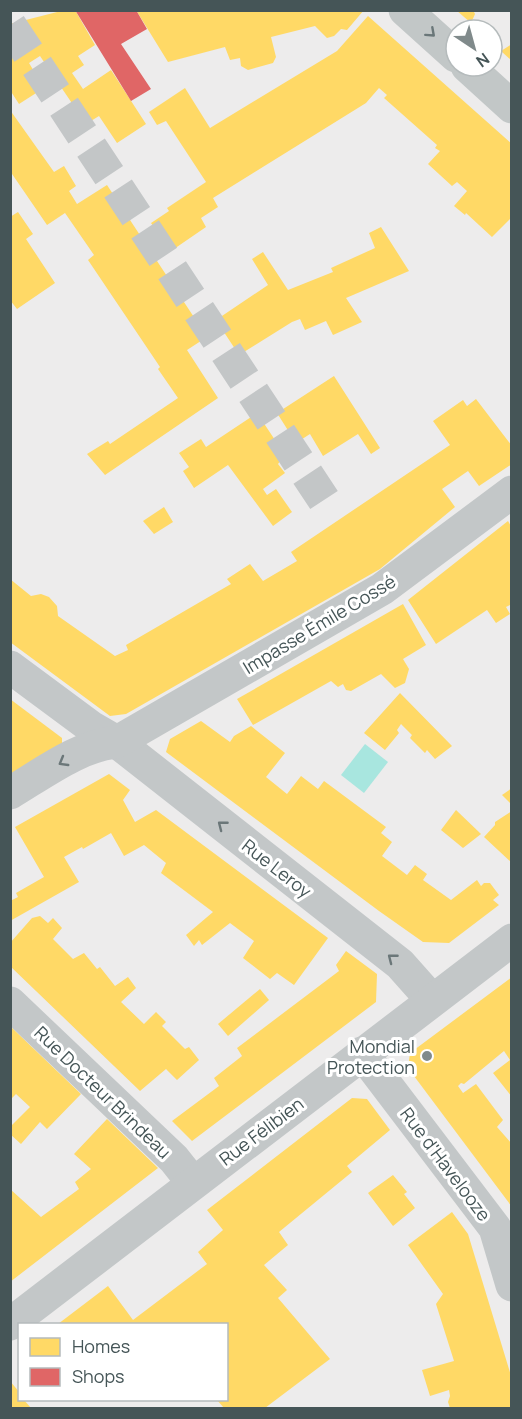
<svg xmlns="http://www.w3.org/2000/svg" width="522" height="1419" font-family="Manrope,sans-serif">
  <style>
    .water { fill: #a8e6df }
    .homes { fill: #ffd966 }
    .shops { fill: #e06666 }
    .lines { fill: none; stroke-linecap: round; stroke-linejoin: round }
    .minor-tunnel { stroke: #c3c6c7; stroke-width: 33; stroke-dasharray: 33 16; stroke-linecap: butt }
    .minor { stroke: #c3c7c8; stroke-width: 33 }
    .major { stroke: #c2c7c7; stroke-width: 33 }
    .oneway { stroke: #6a7779 }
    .oneway2 { stroke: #6b7779 }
    .poi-dot { fill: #808a8b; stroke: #fff; stroke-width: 2 }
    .labels { text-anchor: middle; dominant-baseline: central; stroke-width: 6; stroke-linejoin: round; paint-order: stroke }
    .street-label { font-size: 18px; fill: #455557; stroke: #fff }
    .poi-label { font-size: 18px; fill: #455557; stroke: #fff; text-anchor: end }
  </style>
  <rect width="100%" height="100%" fill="#edecec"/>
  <polygon class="water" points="365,744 388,762 364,793 341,775"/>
  <g class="homes">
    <polygon points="65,10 75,10 95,45 78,56 84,65 72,73 83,89 111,70 146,124 117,143 99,116 86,124 40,56 29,63 44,88 19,104 10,90 10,24"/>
    <polygon points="136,10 364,10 347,30 341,29 334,36 327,38 315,26 271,37 276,57 273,63 248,70 241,66 240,58 230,60 225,47 168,62"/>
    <polygon points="456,10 473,10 475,14 471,23"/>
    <polygon points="368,16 512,144 512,217 492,237 466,213 465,215 454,206 467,191 457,182 452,186 428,164 440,151 435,148 437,145 384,98 387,95 379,88 366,103 213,198 218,207 201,218 206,227 171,251 151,223 169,211 167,208 206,182 166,121 157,125 149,112 185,88 210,128 337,51"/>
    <polygon points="512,44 512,61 501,51"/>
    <polygon points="10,110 54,172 64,166 76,186 69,191 77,204 107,185 207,337 187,350 218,398 105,475 87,454 108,441 110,444 178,398 158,369 160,367 88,260 94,255 65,213 47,225 10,171"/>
    <polygon points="18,212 33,234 26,239 55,283 17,309 10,300 10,217"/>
    <polygon points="381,227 409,271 346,298 362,322 333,335 326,321 305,330 300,319 292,322 239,355 216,320 268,285 252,259 263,252 288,290 333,272 331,268 375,248 369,233"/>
    <polygon points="334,376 380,448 371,454 358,434 323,456 310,434 296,443 277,413"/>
    <polygon points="476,399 512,446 512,464 479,486 468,471 442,489 455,507 380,569 126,714 110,716 10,642 10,579 31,596 41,594 49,597 57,606 58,616 115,656 128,650 126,645 231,584 227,579 250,564 263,581 297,561 291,552 450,445 433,421 463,400 467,406"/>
    <polygon points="257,413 285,455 278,464 285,473 263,489 267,495 276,489 292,512 273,526 228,465 194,488 183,471 189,467 179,453 201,439 206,447"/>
    <polygon points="164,507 173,522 154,534 143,521"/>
    <polygon points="508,521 512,528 512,604 506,607 510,614 496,623 487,610 436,644 408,600"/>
    <polygon points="403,604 426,645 403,659 409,669 405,683 395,688 381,674 351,691 346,690 343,684 338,687 331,681 253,725 237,699"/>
    <polygon points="400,693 452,746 435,759 427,750 425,753 410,738 412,735 401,724 397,730 399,733 385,750 364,733"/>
    <polygon points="10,699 62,738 62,752 10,785"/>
    <polygon points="201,721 230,742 234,736 251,726 285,753 266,777 287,794 301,776 318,789 324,781 386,827 381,833 392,842 382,856 407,875 415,865 427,874 423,880 451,900 477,880 481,886 484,883 490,883 499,895 493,900 499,905 449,943 423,942 379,911 166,752 170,739"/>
    <polygon points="109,774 130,790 123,800 135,822 156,810 328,938 294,985 277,973 270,979 243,958 254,941 230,923 202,945 199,940 194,946 186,935 213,912 161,873 166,863 144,845 124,856 111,833 83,849 82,847 64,857 79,882 10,921 10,898 12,900 18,897 16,893 44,877 15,827"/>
    <polygon points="512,788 512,805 502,795"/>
    <polygon points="456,810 481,834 463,848 441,830"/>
    <polygon points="512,811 512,863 484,837 495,825 495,822"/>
    <polygon points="40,916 48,923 53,918 62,928 53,939 73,959 84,953 97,969 100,967 115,986 128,977 136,988 121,1002 144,1024 156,1012 166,1022 162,1026 185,1049 189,1047 199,1060 177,1080 166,1069 140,1091 10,966 10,943 32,918"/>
    <polygon points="346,951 377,974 376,1002 192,1141 172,1121 219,1086 214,1078 242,1056 237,1048 339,971 336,965"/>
    <polygon points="512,977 512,1097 493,1073 510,1060 504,1051 464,1084 461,1083 458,1086 463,1093 476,1084 503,1120 497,1127 512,1144 512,1207 408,1068 410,1053"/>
    <polygon points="260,989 269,1000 228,1036 218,1024"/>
    <polygon points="10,1026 81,1094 47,1129 40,1122 21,1144 10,1134 10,1127 30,1107 16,1094 10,1100"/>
    <polygon points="352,1098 367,1099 390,1130 347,1166 352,1172 279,1232 288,1245 264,1265 287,1290 278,1298 330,1359 265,1408 224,1408 217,1400 226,1400 226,1324 58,1324 108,1286 133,1320 207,1264 198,1252 223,1230 207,1210"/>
    <polygon points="107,1119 158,1168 10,1282 10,1189 41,1217 79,1189 75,1182 91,1169 74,1154"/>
    <polygon points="393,1175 407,1192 404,1194 415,1208 393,1226 368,1193"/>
    <polygon points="452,1212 468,1234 502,1346 512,1379 512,1408 450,1408 448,1402 450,1396 449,1390 430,1396 422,1370 454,1361 436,1304 443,1294 408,1245"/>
    <polygon points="10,1381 20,1393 20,1400 24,1400 31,1408 10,1408"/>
  </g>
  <polygon class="shops" points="75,10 136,10 147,29 121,44 151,89 131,101"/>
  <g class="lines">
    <polyline class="minor-tunnel" points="10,25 324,500"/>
    <g class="minor">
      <polyline points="10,667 91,727 117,742 400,964 432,1000"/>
      <path d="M10,793c32,-19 70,-48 107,-51l265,-153 130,-97"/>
      <polyline points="10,1003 174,1159 193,1183"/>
      <polyline points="362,1053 495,1228 512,1285"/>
      <polyline points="10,1324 512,940"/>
    </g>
    <g class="major">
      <polyline points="405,10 456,56"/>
      <polyline points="467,66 512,107"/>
    </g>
  </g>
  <defs><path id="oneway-chevron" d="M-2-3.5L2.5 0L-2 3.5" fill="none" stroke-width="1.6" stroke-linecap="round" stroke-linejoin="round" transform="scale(1.5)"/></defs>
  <use class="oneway" href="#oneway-chevron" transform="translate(431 33) rotate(42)"/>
  <g class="oneway2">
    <use href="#oneway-chevron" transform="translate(63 762) rotate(150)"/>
    <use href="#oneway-chevron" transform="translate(222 825) rotate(-142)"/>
    <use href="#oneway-chevron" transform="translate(392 958) rotate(-142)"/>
  </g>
  <circle class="poi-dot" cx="427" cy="1056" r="6"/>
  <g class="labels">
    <g class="street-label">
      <text transform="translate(319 624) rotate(-31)">Impasse Émile Cossé</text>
      <text transform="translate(277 868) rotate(38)">Rue Leroy</text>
      <text transform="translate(103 1092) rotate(44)">Rue Docteur Brindeau</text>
      <text transform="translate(261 1131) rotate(-37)">Rue Félibien</text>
      <text transform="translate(446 1164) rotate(53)">Rue d'Havelooze</text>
    </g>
    <g class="poi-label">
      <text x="415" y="1046">Mondial<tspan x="415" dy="21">Protection</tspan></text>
    </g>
  </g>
  <rect width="522" height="1419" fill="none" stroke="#455557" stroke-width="24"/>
  <rect x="18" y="1323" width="210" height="78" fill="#ffffff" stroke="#b5bbbc" stroke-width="1.5"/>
  <rect x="30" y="1338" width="30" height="18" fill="#ffd966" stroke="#b5bbbc" stroke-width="1.5"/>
  <text x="72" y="1353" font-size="18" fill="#455557">Homes</text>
  <rect x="30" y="1368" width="30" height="18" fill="#e06666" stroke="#b5bbbc" stroke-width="1.5"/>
  <text x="72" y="1383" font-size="18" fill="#455557">Shops</text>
  <g transform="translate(474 48) rotate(144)"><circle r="28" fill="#ffffff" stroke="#b5bbbc" stroke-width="1.5"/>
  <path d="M0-4.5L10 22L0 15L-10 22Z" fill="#808a8b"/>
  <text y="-9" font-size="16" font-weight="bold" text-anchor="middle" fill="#455557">N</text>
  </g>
</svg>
